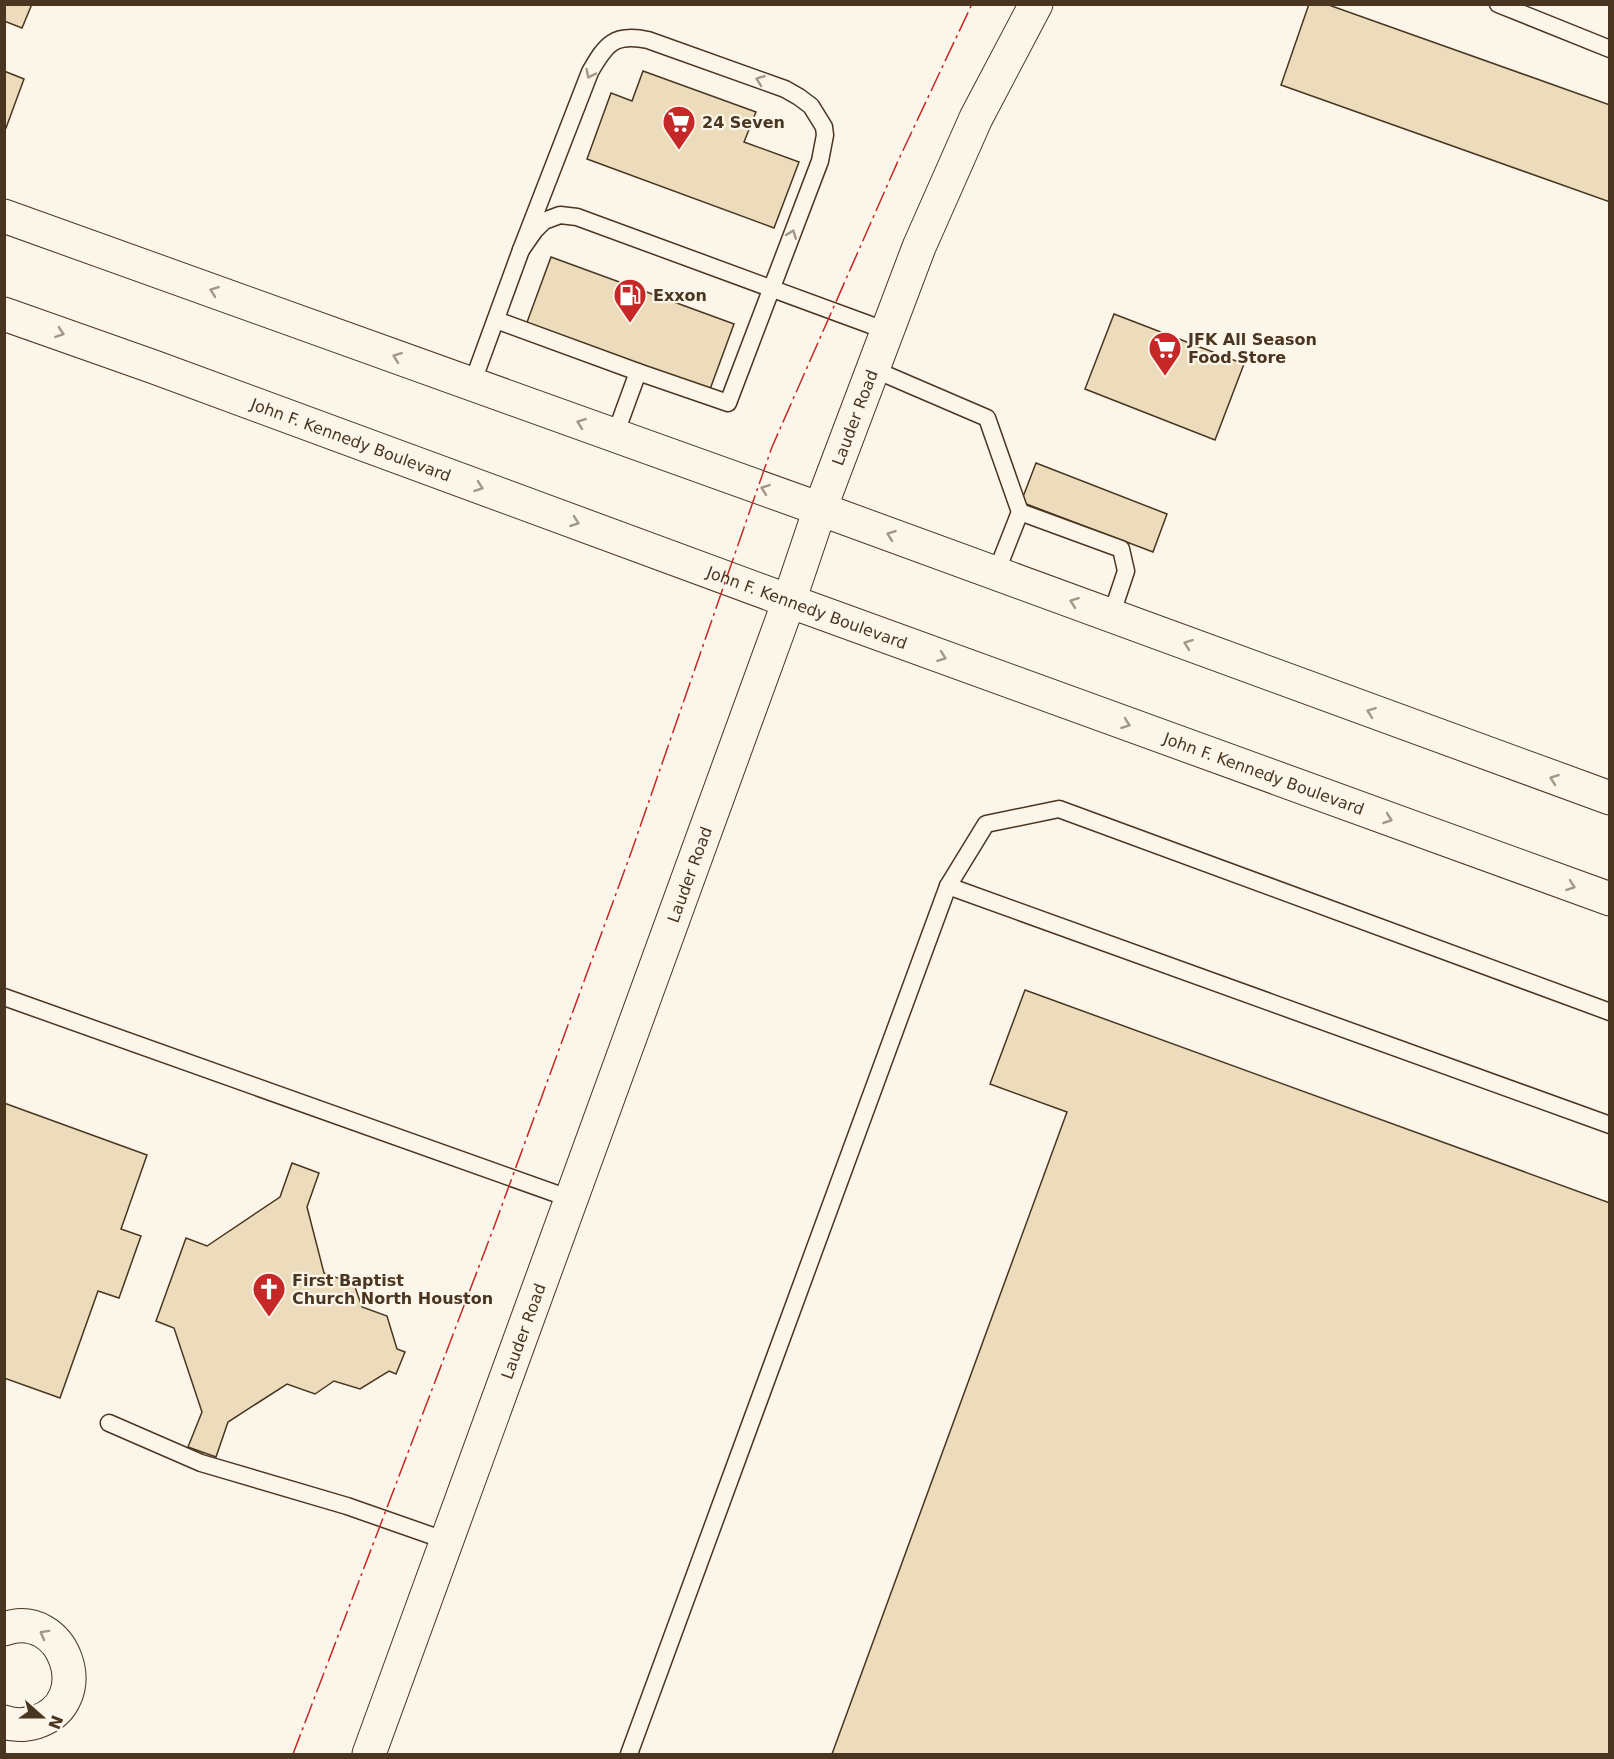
<svg xmlns="http://www.w3.org/2000/svg" width="1614" height="1759" font-family="'DejaVu Sans',sans-serif">
  <style>
    .building { fill: #ecdcbc; stroke: #4a3520; stroke-width: 1.5 }
    .lines { fill: none; stroke-linecap: round; stroke-linejoin: round }
    .service-casing { stroke: #4a3520; stroke-width: 19 }
    .minor-casing { stroke: #4a3520; stroke-width: 35 }
    .secondary-casing { stroke: #4a3520; stroke-width: 35 }
    .service { stroke: #fbf6e9; stroke-width: 16 }
    .minor { stroke: #fbf6e9; stroke-width: 33 }
    .secondary { stroke: #fbf6e9; stroke-width: 33 }
    .power { stroke: #c62828; stroke-width: 1.5; stroke-dasharray: 21 4.5 3 4.5; stroke-linecap: butt }
    .oneway { stroke: #a29684 }
    .labels { text-anchor: middle; dominant-baseline: central; stroke-width: 4.5; stroke-linejoin: round; paint-order: stroke }
    .poi-label { font-size: 16px; font-weight: bold; fill: #4a3520; stroke: #fbf6e9; text-anchor: start }
    .street-label { font-size: 16px; fill: #4a3520; stroke: #fbf6e9 }
  </style>
  <rect width="100%" height="100%" fill="#fbf6e9"/>
  <g class="building">
    <polygon points="4,4 32,4 22,28 4,21"/>
    <polygon points="1309,4 1326,4 1610,105 1610,202 1281,85"/>
    <polygon points="4,71 24,79 6,128 4,127"/>
    <polygon points="643,71 756,112 744,142 799,162 774,228 587,159 611,93 632,101"/>
    <polygon points="551,257 734,324 709,392 526,325"/>
    <polygon points="1114,314 1244,364 1215,440 1085,389"/>
    <polygon points="1036,463 1167,514 1153,552 1021,502"/>
    <polygon points="1025,990 1610,1203 1610,1754 832,1754 1067,1112 990,1084"/>
    <polygon points="4,1103 147,1155 121,1229 141,1236 119,1298 98,1291 60,1398 4,1378"/>
    <polygon points="292,1163 319,1173 307,1207 324,1273 354,1284 362,1307 387,1316 397,1349 405,1352 396,1374 389,1371 360,1389 334,1381 315,1394 287,1384 228,1422 216,1457 188,1447 202,1412 174,1328 156,1321 186,1238 207,1246 280,1197"/>
  </g>
  <g class="lines">
    <g class="service-casing">
      <g id="service">
        <polyline points="1498,4 1610,49"/>
        <path d="M521,250l69,-178c16,-28 24,-39 58,-32l137,49 14,8 12,9 13,21 1,8 -5,26 -92,242 -90,-31 -23,63"/>
        <polyline points="496,320 638,372"/>
        <polyline points="873,369 987,418 1020,512 996,573"/>
        <polyline points="472,384 521,250 535,230 544,221 560,215 577,217 887,331"/>
        <polyline points="1020,512 1121,549 1126,571 1111,616"/>
        <polyline points="948,886 1610,1125"/>
        <polyline points="4,997 571,1199"/>
        <polyline points="109,1423 201,1463 347,1506 447,1541"/>
        <polyline points="629,1754 948,886 986,824 1059,809 1610,1012"/>
      </g>
    </g>
    <g class="minor-casing">
      <path id="minor" d="M4,1629c60,-22 94,73 32,93 -10,3 -21,4 -32,0"/>
    </g>
    <g class="secondary-casing">
      <g id="secondary">
        <polyline points="4,216 820,509 1610,798"/>
        <path id="s1" d="M4,314l150,53 635,234 821,298"/>
        <path id="s2" d="M369,1754l420,-1153 31,-92 99,-262 57,-129 60,-114"/>
      </g>
    </g>
    <use href="#service" class="service"/>
    <use href="#minor" class="minor"/>
    <use href="#secondary" class="secondary"/>
    <polyline class="power" points="293,1754 494,1227 632,850 772,447 898,161 972,4"/>
  </g>
  <defs><path id="oneway-chevron" d="M-2-3.5L2.5 0L-2 3.5" fill="none" stroke-width="1.6" stroke-linecap="round" stroke-linejoin="round" transform="scale(1.5)"/></defs>
  <g class="oneway">
    <use href="#oneway-chevron" transform="translate(590 74) rotate(115)"/>
    <use href="#oneway-chevron" transform="translate(760 80) rotate(-160)"/>
    <use href="#oneway-chevron" transform="translate(792 234) rotate(-69)"/>
    <use href="#oneway-chevron" transform="translate(214 291) rotate(-160)"/>
    <use href="#oneway-chevron" transform="translate(60 333) rotate(19)"/>
    <use href="#oneway-chevron" transform="translate(397 357) rotate(-160)"/>
    <use href="#oneway-chevron" transform="translate(581 423) rotate(-160)"/>
    <use href="#oneway-chevron" transform="translate(479 487) rotate(20)"/>
    <use href="#oneway-chevron" transform="translate(765 489) rotate(-160)"/>
    <use href="#oneway-chevron" transform="translate(575 522) rotate(20)"/>
    <use href="#oneway-chevron" transform="translate(891 535) rotate(-160)"/>
    <use href="#oneway-chevron" transform="translate(1074 602) rotate(-160)"/>
    <use href="#oneway-chevron" transform="translate(1188 644) rotate(-160)"/>
    <use href="#oneway-chevron" transform="translate(942 657) rotate(20)"/>
    <use href="#oneway-chevron" transform="translate(1371 712) rotate(-160)"/>
    <use href="#oneway-chevron" transform="translate(1126 724) rotate(20)"/>
    <use href="#oneway-chevron" transform="translate(1554 779) rotate(-160)"/>
    <use href="#oneway-chevron" transform="translate(1388 819) rotate(20)"/>
    <use href="#oneway-chevron" transform="translate(1571 886) rotate(20)"/>
    <use href="#oneway-chevron" transform="translate(44 1634) rotate(-151)"/>
  </g>
  <defs>
    <g id="supermarket-pin" transform="scale(1.725)"><path d="M0 17L-7.5 6A9.5 9.5 0 1 1 7.5 6Z" fill="#c62828" stroke="#fbf6e9"/><path d="M-6-5.5h2.5l.6 2H6L4.5 2H-2.5L-4.4-4H-6ZM-1.5 3.2a1.3 1.3 0 1 0 .1 0ZM3 3.2a1.3 1.3 0 1 0 .1 0Z" fill="#fff"/></g>
    <g id="fuel-pin" transform="scale(1.725)"><path d="M0 17L-7.5 6A9.5 9.5 0 1 1 7.5 6Z" fill="#c62828" stroke="#fbf6e9"/><path d="M-5.5-6h7V0h2V4h1.3V-2.5L3-4.5l.8-.8L6-3V5H2.5V1h-1V6h-7ZM-4.2-4.7v3.2H.2V-4.7Z" fill="#fff"/></g>
    <g id="church-pin" transform="scale(1.725)"><path d="M0 17L-7.5 6A9.5 9.5 0 1 1 7.5 6Z" fill="#c62828" stroke="#fbf6e9"/><path d="M-1.2-6h2.4v3.5h3.3v2.4h-3.3V6h-2.4V-.1h-3.3v-2.4h3.3Z" fill="#fff"/></g>
  </defs>
  <g fill-rule="evenodd">
    <use href="#supermarket-pin" x="679" y="122"/>
    <use href="#fuel-pin" x="630" y="295"/>
    <use href="#supermarket-pin" x="1165" y="348"/>
    <use href="#church-pin" x="269" y="1289"/>
  </g>
  <g class="labels">
    <g class="poi-label">
      <text x="702" y="122">24 Seven</text>
      <text x="653" y="295">Exxon</text>
      <text x="1188" y="339">JFK All Season<tspan x="1188" dy="18">Food Store</tspan></text>
      <text x="292" y="1280">First Baptist<tspan x="292" dy="18">Church North Houston</tspan></text>
    </g>
    <g class="street-label">
      <text stroke="none"><textPath href="#s2" startOffset="1422">Lauder Road</textPath></text>
      <text stroke="none"><textPath href="#s1" startOffset="369">John F. Kennedy Boulevard</textPath></text>
      <text stroke="none"><textPath href="#s1" startOffset="855">John F. Kennedy Boulevard</textPath></text>
      <text stroke="none"><textPath href="#s1" startOffset="1341">John F. Kennedy Boulevard</textPath></text>
      <text stroke="none"><textPath href="#s2" startOffset="936">Lauder Road</textPath></text>
      <text stroke="none"><textPath href="#s2" startOffset="450">Lauder Road</textPath></text>
    </g>
  </g>
  <rect width="1614" height="1759" fill="none" stroke="#4a3520" stroke-width="12"/>
  <g transform="translate(42 1717) rotate(111)" stroke="#fbf6e9" stroke-width="4.5" paint-order="stroke">
  <path d="M0-4.5L10 22L0 15L-10 22Z" fill="#4a3520"/>
  <text y="-9" font-size="16" font-weight="bold" text-anchor="middle" fill="#4a3520">N</text>
  </g>
</svg>
